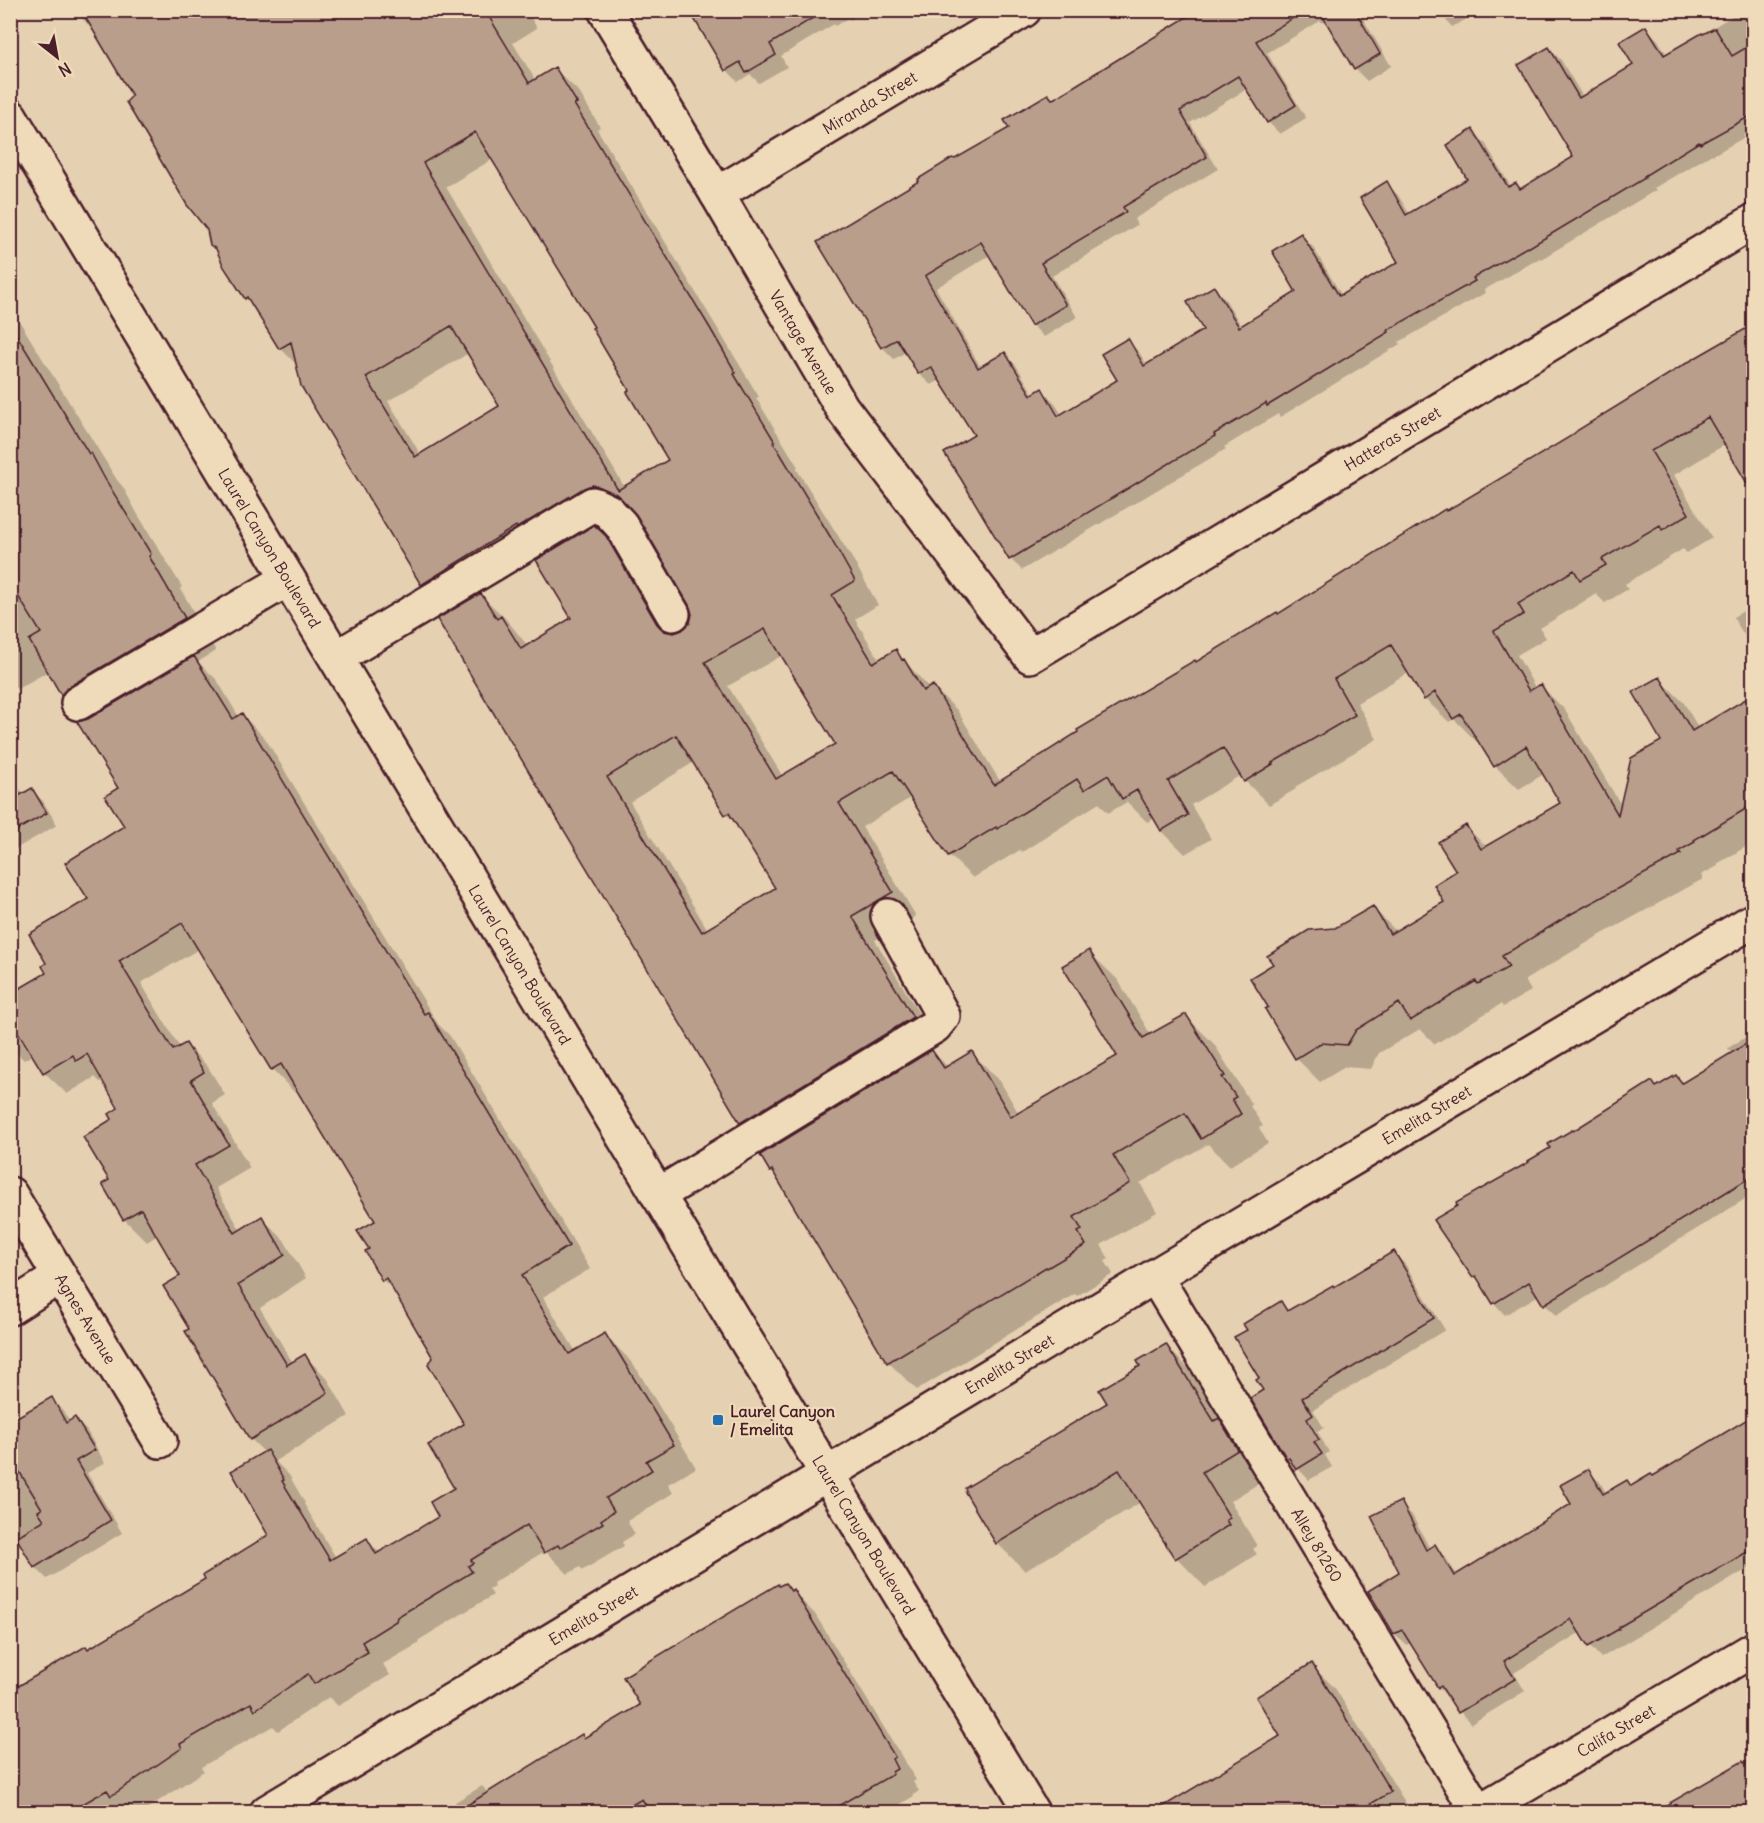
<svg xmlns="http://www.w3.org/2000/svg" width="1764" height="1823" font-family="Delius,sans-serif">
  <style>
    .shadow { fill: #0003; fill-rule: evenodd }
    .building { fill: #b99e8c; stroke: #4a1f2b; stroke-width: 1.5; fill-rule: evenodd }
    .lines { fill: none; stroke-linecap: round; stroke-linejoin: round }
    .minor-casing { stroke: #4a1f2b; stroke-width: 38 }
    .major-casing { stroke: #4a1f2b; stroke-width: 38 }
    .minor { stroke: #efdbb9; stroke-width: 33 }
    .major { stroke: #efdbb9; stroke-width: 33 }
    .poi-dot { fill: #1f6fb2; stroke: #efdbb9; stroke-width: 2 }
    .labels { text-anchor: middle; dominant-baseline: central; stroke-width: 4.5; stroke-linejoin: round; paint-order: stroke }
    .street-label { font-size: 16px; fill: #4a1f2b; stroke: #efdbb9 }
    .poi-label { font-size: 16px; font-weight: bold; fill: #4a1f2b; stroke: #efdbb9; text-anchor: start }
  </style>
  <rect width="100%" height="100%" fill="#e5d0b1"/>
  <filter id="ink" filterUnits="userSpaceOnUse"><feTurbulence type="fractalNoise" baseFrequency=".0167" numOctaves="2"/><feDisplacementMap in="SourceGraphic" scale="12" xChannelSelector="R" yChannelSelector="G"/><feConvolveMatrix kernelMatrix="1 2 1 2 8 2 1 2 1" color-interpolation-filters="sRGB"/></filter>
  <g filter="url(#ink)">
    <g class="shadow">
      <path d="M74,10h452l11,18 -24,15 23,38 19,-12 24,23 21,35 -3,2 136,225 26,43 -3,1 42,69 -2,1 59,95 23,42 -23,14 25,42 16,-10 34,38 3,-2 24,23 44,73 571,-346 124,-78 30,85 -52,31 38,63 -25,15 -4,-4 -58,35 3,5 -23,14 -9,-9 -56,34 6,10 -29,17 19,34 5,-3 24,24 57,97 41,-66 -3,-62 24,24 15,26 55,-33v146l-37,22 1,2 -17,9 2,4 -108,59 -70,42 6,11 -28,16 -2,-3 -66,40 -15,-15 -41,24 -8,16 -26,-2 -25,15 -24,-24 39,-128 38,-22 24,24 49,-30 12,-30 8,-45 21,20 75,-44 -18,-29 -25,15 -24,-23 -15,-25 -3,1 -23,-23 -5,3 -24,-23 -16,-27 -52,31 20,36 -82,48 1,2 -27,16 -24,-24 -4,-6 -50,30 20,34 -26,15 -23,-23 -7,-13 -8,4 -20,-20 -19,11 -9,-10 -77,49 -2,-2 -47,28 -24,-23 -37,-58 -50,30 54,89 -41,24 61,102 -171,104 -23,-24 -261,-527 24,23 23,28 45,-27 32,-82 24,25 42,72 12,-2 8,-8 2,-9 -2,-10 -51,-88 -23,-9 -171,100 -24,-24 -119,-198 -4,-19 -19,-19 -26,-43 -8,-7 -20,-32 -18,-36 -74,-134 -41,-66zM493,159l103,168 74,133 -45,28 -179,-301zM469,353l32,53 -80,49 -33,-54zM783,655l54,90 -54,32 -55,-91zM694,762l32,52 13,12 38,63 -69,41 -78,-128z"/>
      <polygon points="690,10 868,10 850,20 848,18 835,26 834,24 781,56 787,67 759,83 750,74 738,82 727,70"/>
      <polygon points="1207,10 1358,10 1391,66 1367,81 1355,69 1327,20 1323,23 1320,21 1267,53 1306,118 1280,134 1268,122 1247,89 1190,123 1218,169 1134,219 1137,225 1052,276 1077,317 1044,337 1032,325 990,255 936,288 981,368 1004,354 1016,365 1034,395 1042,390 1054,402 1062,415 1119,381 1127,340 1139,352 1147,365 1205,331 1214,288 1225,299 1242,327 1298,292 1301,235 1313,247 1342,296 1400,262 1386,183 1398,195 1410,215 1469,180 1473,131 1485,143 1511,187 1516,185 1521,190 1575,158 1549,48 1561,60 1583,97 1635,66 1646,28 1658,40 1667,55 1732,16 1729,10 1754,10 1754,129 1743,135 1745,137 1713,155 1712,154 1654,188 1656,190 1541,259 1540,258 1484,290 1485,293 1399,342 1400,344 1280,417 1278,414 1224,447 1226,449 1022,570 1010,559 976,436 941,380 931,385 919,374 906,352 894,359 882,347 955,161"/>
      <polygon points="1437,10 1474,10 1476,14 1452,27"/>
      <path d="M10,306l107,174 6,7 14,26 45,74 -2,1 36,63 -18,11 19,18 22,37 3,-2 23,23 173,286 12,12 140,233 -47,28 33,55 29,-17 22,22 11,14 58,97 -28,16 5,9 -46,28 8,13 -13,8 2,4 -41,24 -3,-3 -12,7 -23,-23 -52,32 1,3 -5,3 4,6 -74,45 -1,4 -35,20 7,11 -52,31 -9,-9 -51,34 -5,-5 -72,41 3,4 -62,41h-132v-119l78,-43 119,-71 63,-44 -5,-82 -14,-14 -60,-109 -9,-54 -24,-41 -11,7 -23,-23 -20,-34 7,-4 3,-61 6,-11 -16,-29 -4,2 -5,-5 -28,17 -23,-22 -10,-18 -10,6 -14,-14v-51l38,-21v-10l42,-65 36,-72 -6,-38 -31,-69 -27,-26 -13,-23 -32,18 -7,-6zM199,949l73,120 22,23 4,-2 79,131 -6,28 12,31 12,11 40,67 31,66 -10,65 -16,28 -60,36 -14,-14 -30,19 -32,-54 1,-1 -16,-28 -14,-14 74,-45 -22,-38 -22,-22 -12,7 -33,-55 46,-30 -22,-38 -22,-22 -21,13 -25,-43 34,-20 -38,-65 13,-8 -17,-28 -22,-23 -6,4 -39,-65z"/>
      <polygon points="1754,605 1754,651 1733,617"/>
      <polygon points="10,777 24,794 31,790 43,801 57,825 10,852"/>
      <polygon points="1089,952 1118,980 1151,1035 1186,1016 1214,1044 1252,1105 1250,1106 1263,1126 1259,1128 1268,1143 1230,1166 1208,1144 1140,1183 1157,1212 1101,1245 1109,1259 1105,1261 1113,1274 1077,1296 1075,1294 917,1390 888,1362 778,1178 771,1171 762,1155 932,1051 948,1067 972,1053 1000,1081 1019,1114 1119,1056"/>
      <polygon points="1754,1032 1754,1199 1750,1196 1556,1316 1545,1304 1539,1295 1505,1315 1494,1303 1485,1288 1474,1276 1531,1163 1573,1133 1676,1076 1683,1084 1732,1054 1728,1048"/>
      <polygon points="1393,1253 1405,1264 1445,1330 1313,1410 1324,1428 1317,1431 1329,1452 1325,1455 1332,1467 1309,1480 1288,1458 1261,1378 1249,1330 1281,1303 1290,1312 1334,1288"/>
      <polygon points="1166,1346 1194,1374 1229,1431 1266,1479 1230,1501 1257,1546 1253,1549 1257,1554 1205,1587 1177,1558 1141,1502 1025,1571 997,1543 1109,1404 1142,1366"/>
      <polygon points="51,1399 63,1411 70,1422 75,1419 87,1431 105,1463 87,1473 122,1533 47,1579 35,1567 10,1525 10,1417 16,1414 19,1418"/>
      <polygon points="1754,1425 1754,1565 1601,1658 1590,1646 1581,1632 1514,1673 1525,1691 1471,1724 1439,1688 1411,1643 1406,1645 1395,1634 1400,1573 1400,1503 1412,1515 1430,1549 1434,1546 1446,1558 1457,1575 1573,1505 1588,1471 1600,1482 1606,1493 1627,1482 1632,1487"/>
      <polygon points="785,1584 815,1614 916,1780 913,1782 919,1791 913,1795 914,1796 887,1812 458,1812 460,1811 455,1802 482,1786 489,1794 642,1706"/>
      <polygon points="1311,1665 1335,1688 1411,1812 1166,1812 1164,1809 1282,1736"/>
      <polygon points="1754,1760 1754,1812 1657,1812 1743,1763 1744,1765"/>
    </g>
    <g class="building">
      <path d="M81,10h404l44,73 26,-16 22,36 -3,1 136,224 26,45 -2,1 41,68 -1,1 57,95 24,43 -23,14 41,68 23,-14 6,11 2,-1 19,32 10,-6 61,100 84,-53 -1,-2 118,-70 1,2 81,-50 1,2 167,-105 1,2 125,-75 7,-6 117,-72 59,-34v171l-46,-78 -57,34 38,63 -27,16 -2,-5 -58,34 4,6 -26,15 -6,-10 -56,34 6,10 -30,17 35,60 12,-7 77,131 13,-57 30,-17 -28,-49 27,-15 32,54 62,-37v110l-60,36 1,2 -16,9 2,3 -110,60 -69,42 7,11 -31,17 -2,-3 -66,40 -11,-18 -43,27 -9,15 -26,-2 -26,16 -30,-50 3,-2 -18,-29 23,-14 -6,-8 42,-26 26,-2 38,-22 17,28 54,-32 -10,-17 22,-14 -18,-29 28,-17 15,24 79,-46 -34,-57 -32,21 -33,-53 -8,5 -18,-27 -11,8 -33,-55 -57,34 21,36 -83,48 1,1 -29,18 -21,-34 -55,33 20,34 -27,16 -24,-41 -15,9 -14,-24 -24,15 -7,-11 -80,50 -1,-2 -48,29 -55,-85 -54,32 54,89 -41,24 61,101 -173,106 -303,-504 44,-26 16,26 4,-3 20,33 50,-31 -35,-58 58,-35 12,11 51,88 7,7 10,2 8,-3 8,-7 2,-9 -3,-9 -52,-89 -21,-22 -16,-7 -7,-2 -9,3 -67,40 -1,-2 -95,59 -120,-199 -10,-44 -12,7 -32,-52 -2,2 -21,-32 -8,-18 -6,-4 -3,-15 -20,-25 -61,-103 6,-6zM475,132l119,195 -2,1 37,62 -2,2 41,68 -50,30 -195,-327zM451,326l48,80 -84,51 -49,-80zM765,629l70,115 -59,35 -71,-117zM676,735l49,80 4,-2 46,75 -73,44 -95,-155z"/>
      <polygon points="689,10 826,10 770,44 776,55 746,73 740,62 725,71"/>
      <polygon points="1198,10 1306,10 1256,41 1296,105 1267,123 1238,76 1180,111 1207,157 1123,207 1126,212 1041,263 1066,305 1031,326 981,242 925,276 978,368 1005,352 1031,395 1042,388 1058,416 1117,380 1101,354 1128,338 1144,366 1203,330 1187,302 1214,286 1239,327 1296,292 1272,251 1301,233 1339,296 1398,262 1360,198 1387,181 1406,215 1467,179 1447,145 1473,129 1508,187 1516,183 1520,189 1573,157 1518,65 1549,47 1579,98 1633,65 1619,42 1646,26 1664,55 1702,33 1703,34 1715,28 1732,56 1754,43 1754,114 1700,144 1699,142 1644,176 1645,178 1528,248 1527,247 1473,278 1475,281 1388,330 1389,332 1267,406 1266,403 1214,434 1215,436 1009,560 961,479 944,453 974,435 931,367 918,374 897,339 881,348 817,242 919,181 918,179 952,158 955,159 1009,128 1004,120 1048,94 1052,99 1055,98"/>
      <polygon points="1319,10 1355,10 1380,54 1354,70"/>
      <polygon points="10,324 89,454 91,453 105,479 151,554 149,556 185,618 68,687 61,695 29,640 41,633 10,583"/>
      <polygon points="194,656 233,719 242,713 424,1014 428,1012 569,1246 522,1275 569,1354 605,1333 614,1348 615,1347 674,1445 646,1461 652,1470 606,1498 614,1511 601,1520 603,1523 560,1548 558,1545 544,1553 527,1525 471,1560 473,1563 468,1566 472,1572 397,1617 396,1621 362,1642 368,1652 314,1684 308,1674 255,1710 251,1703 180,1744 182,1748 111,1796 107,1790 69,1812 10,1812 10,1691 86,1646 88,1649 205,1579 203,1575 268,1535 231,1471 267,1450 284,1480 282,1481 330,1560 367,1538 376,1554 438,1517 430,1502 454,1488 428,1445 464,1424 428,1364 433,1358 386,1278 382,1281 365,1251 369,1249 357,1231 375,1221 281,1064 271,1070 182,923 119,961 173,1050 186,1043 204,1072 191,1080 229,1145 195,1165 235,1233 262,1216 285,1255 238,1285 287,1365 305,1354 328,1393 250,1440 185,1331 189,1329 163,1286 180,1276 141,1209 123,1220 102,1184 109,1180 83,1137 112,1119 109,1114 118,1108 87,1054 76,1061 73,1055 43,1073 10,1019 10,994 46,973 42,966 46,963 29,934 88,899 65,863 124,826 105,796 118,788 77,722 88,719"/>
      <polygon points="32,788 47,813 10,834 10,801"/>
      <polygon points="1089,950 1143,1038 1186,1014 1225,1076 1222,1077 1236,1097 1232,1099 1241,1114 1201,1139 1185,1113 1113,1155 1130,1183 1074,1217 1082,1230 1078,1232 1086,1245 1047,1268 1046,1267 887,1363 772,1170 770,1172 760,1155 932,1050 944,1068 972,1051 1011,1117 1117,1056 1062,966"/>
      <polygon points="1754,1039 1754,1175 1543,1305 1529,1282 1493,1304 1476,1276 1472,1277 1433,1220 1457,1206 1456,1203 1529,1162 1528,1161 1550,1148 1548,1144 1572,1130 1573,1131 1652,1081 1656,1087 1676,1075 1682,1083"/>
      <polygon points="1394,1251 1434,1318 1302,1398 1313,1415 1307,1419 1319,1440 1314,1442 1322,1454 1296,1470 1289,1458 1287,1459 1250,1398 1263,1390 1256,1380 1259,1378 1234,1337 1247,1330 1243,1324 1281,1301 1287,1311 1333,1285 1334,1287"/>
      <polygon points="1166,1344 1214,1421 1219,1418 1238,1450 1202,1472 1230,1518 1226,1520 1229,1525 1175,1559 1119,1470 996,1544 965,1492 966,1491 965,1488 1107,1403 1099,1390 1140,1366 1137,1361"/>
      <polygon points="52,1397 66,1423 75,1417 95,1450 76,1461 111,1520 34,1568 16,1537 44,1520 38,1511 42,1509 10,1456 10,1421"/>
      <polygon points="1754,1415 1754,1548 1619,1627 1619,1629 1588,1647 1571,1619 1504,1661 1515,1679 1458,1713 1441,1686 1438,1688 1402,1630 1394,1634 1368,1591 1399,1572 1371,1516 1401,1501 1426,1550 1435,1544 1454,1576 1571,1504 1560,1485 1589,1469 1603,1494 1627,1480 1631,1486 1651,1474 1653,1476"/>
      <polygon points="785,1583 791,1591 793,1589 895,1757 892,1759 897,1769 892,1772 893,1774 828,1812 650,1812 642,1799 619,1812 456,1812 582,1734 584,1738 640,1705 623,1677 778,1584 779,1586"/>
      <polygon points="1312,1663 1391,1792 1357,1812 1154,1812 1280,1736 1256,1697"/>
      <polygon points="1754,1758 1754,1812 1654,1812 1743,1761 1744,1763"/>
    </g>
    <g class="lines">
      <g class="minor-casing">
        <g id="minor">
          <path id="s1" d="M605,10l112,184 125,214 188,248 724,-435"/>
          <path id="s2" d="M717,194l307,-184"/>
          <polyline points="336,658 593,504 608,511 621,525 673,614"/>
          <polyline points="78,703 288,579"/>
          <path id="s3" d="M10,1194l150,247"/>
          <polyline points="658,1195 935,1026 943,1016 888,916"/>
          <path id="s4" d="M1155,1276l323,536"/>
          <polyline points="10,1308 59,1277"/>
          <path id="s5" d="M267,1812l888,-536 599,-356"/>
          <path id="s6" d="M1478,1812l276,-163"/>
        </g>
      </g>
      <g class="major-casing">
        <g id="major">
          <path id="s7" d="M10,116l697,1160 325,536"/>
        </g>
      </g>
      <use href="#minor" class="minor"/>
      <use href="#major" class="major"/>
    </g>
  </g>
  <rect class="poi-dot" x="712" y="1414" width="12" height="12" rx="3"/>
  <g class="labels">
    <g class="street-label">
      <text stroke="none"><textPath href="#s2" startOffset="178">Miranda Street</textPath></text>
      <text stroke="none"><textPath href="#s1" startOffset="387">Vantage Avenue</textPath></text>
      <text stroke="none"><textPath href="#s1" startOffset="1197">Hatteras Street</textPath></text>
      <text stroke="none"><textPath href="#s7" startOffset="504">Laurel Canyon Boulevard</textPath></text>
      <text stroke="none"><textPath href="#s7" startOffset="990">Laurel Canyon Boulevard</textPath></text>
      <text stroke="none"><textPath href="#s5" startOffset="1353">Emelita Street</textPath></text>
      <text stroke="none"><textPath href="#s3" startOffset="146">Agnes Avenue</textPath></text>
      <text stroke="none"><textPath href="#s5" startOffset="867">Emelita Street</textPath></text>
      <text stroke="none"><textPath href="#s7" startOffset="1656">Laurel Canyon Boulevard</textPath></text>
      <text stroke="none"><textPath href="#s4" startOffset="314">Alley 81260</textPath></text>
      <text stroke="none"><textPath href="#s5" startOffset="381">Emelita Street</textPath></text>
      <text stroke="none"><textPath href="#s6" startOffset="160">Califa Street</textPath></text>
    </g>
    <g class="poi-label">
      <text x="730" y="1411">Laurel Canyon<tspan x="730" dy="18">/ Emelita</tspan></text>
    </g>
  </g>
  <rect width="1764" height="1823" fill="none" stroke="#efdbb9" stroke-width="36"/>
  <rect x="18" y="18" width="1728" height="1787" fill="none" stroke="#4a1f2b" stroke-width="2" filter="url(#ink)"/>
  <g transform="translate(57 57) rotate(149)" stroke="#efdbb9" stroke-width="4.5" paint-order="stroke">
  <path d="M0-4.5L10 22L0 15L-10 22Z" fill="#4a1f2b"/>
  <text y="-9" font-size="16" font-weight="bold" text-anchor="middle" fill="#4a1f2b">N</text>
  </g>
</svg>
